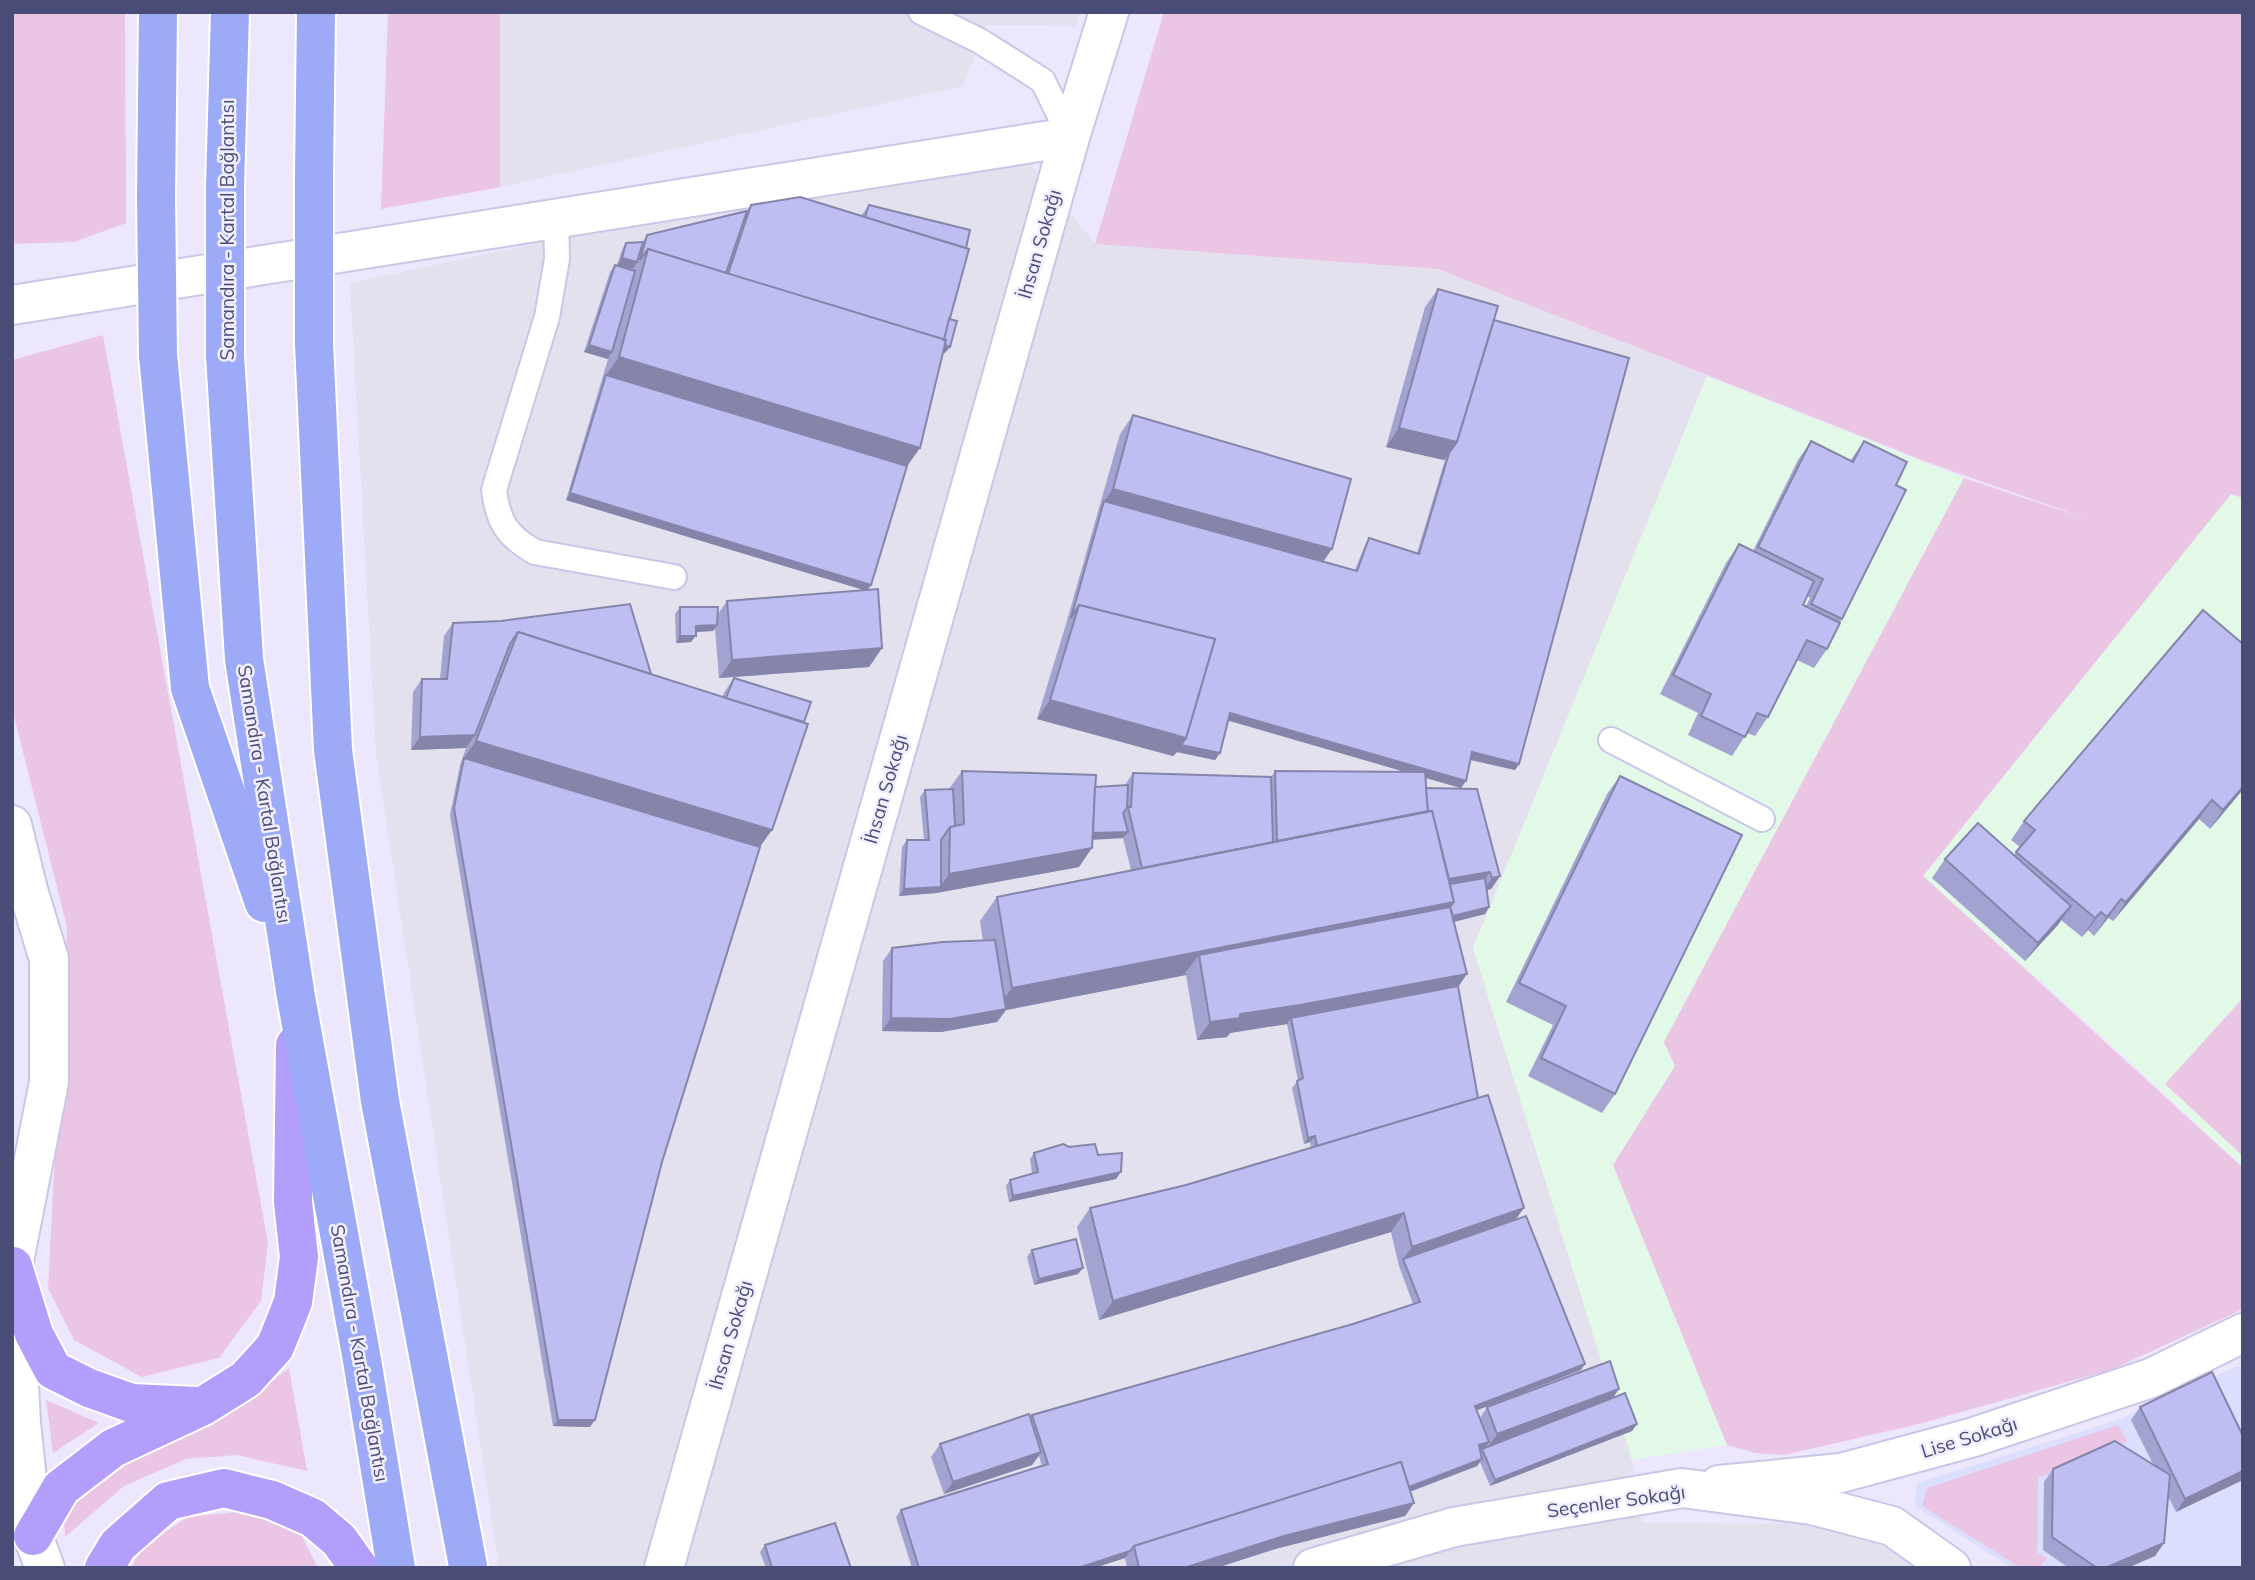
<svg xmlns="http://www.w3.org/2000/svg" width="2255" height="1580" font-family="Mulish,sans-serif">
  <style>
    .commercial { fill: #dbdefd }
    .industrial { fill: #e2e1ed }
    .education { fill: #e3f9e8 }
    .green { fill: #ebc5e4 }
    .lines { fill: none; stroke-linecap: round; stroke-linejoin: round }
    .service-casing { stroke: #c9c7e7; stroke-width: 28 }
    .minor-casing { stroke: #c9c7e7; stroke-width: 42 }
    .tertiary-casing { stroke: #c9c7e7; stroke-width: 42 }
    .primary-casing { stroke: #fff; stroke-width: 42 }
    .motorway-casing { stroke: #fff; stroke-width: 42 }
    .service { stroke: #fff; stroke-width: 24 }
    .minor { stroke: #fff; stroke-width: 38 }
    .tertiary { stroke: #fff; stroke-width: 38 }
    .primary { stroke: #b39efc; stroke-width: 38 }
    .motorway { stroke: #9daaf8; stroke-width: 38 }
    .motorway-bridge-casing { stroke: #fff; stroke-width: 42; stroke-linecap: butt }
    .motorway-bridge { stroke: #9daaf8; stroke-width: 38 }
    .wall { fill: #a3a3d1; fill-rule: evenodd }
    .shaded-wall { fill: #8585aa }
    .building { fill: #bebef3; stroke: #8585aa; stroke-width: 2 }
    .labels { text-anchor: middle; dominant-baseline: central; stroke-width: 5; stroke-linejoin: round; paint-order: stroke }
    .street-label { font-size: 19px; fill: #4a4c78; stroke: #f1eeff }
  </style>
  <rect width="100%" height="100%" fill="#ece7fd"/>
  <polygon class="commercial" points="2243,1364 2243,1568 2012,1568 1915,1506 1917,1483 2112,1422"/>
  <g class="industrial">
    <polygon points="500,12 1080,12 1075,26 986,25 963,86 500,187"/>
    <polygon points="1013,142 1095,244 1438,269 1707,376 1474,948 1632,1460 1642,1523 1881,1524 1952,1568 499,1568 376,753 350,283"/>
  </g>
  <g class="education">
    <polygon points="1707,376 1964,478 1664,1042 1676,1066 1613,1165 1727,1445 1632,1460 1473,948"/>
    <polygon points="2231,494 2243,498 2243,1167 2089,1024 1923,876"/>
  </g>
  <g class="green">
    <polygon points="12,12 125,12 126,223 74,242 12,244"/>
    <polygon points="388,12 500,12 500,187 381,209"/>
    <polygon points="1164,12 2243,12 2243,498 2231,494 1923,876 2243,1168 2243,1309 2113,1369 1923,1423 1784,1455 1755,1453 1727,1445 1613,1165 1675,1066 1664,1042 1964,478 2097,522 1932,464 1438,269 1095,244"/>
    <polygon points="103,335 268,1243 261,1301 219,1358 142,1377 74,1340 48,1288 67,927 12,708 12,360"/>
    <polygon points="2243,998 2243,1156 2165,1084"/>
    <polygon points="289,1368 307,1471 237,1455 186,1459 124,1486 65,1537 64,1518 79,1472 256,1393"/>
    <polygon points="46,1400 99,1423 53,1453"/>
    <polygon points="2118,1425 2127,1442 2038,1478 2037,1553 2047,1558 2039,1568 2021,1568 1922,1506 1927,1488"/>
    <polygon points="245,1511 302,1536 318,1568 131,1568 142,1547 188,1517"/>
  </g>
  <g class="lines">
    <g class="service-casing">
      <g id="service">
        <polyline points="921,12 980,41 1043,81 1070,137"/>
        <path d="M556,219l1,40 -10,58 -53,173c4,32 13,46 41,62l139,25"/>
        <polyline points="1611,740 1762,819"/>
      </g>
    </g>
    <g class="minor-casing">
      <polyline id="minor" points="1719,1485 1841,1473 1974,1437 2151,1378 2243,1333"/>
    </g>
    <g class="tertiary-casing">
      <g id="tertiary">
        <polyline points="12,305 1070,137"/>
        <polyline points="12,825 28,890 49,959 49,1082 13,1266 21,1423 33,1536 45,1568"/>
        <polyline points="664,1568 1070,137 1109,12"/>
        <polyline points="1313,1568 1454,1527 1682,1488 1812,1505 1892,1526 1951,1568"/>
      </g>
    </g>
    <g class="primary-casing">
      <g id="primary">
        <polyline points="13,1266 34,1334 53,1370 89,1388 131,1403 197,1406"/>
        <polyline points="33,1536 61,1488 113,1448 203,1406 246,1379 275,1347 293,1302 299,1257 293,1202 295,1045"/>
        <polyline points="104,1568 118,1545 168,1501 224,1488 272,1500 313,1518 339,1540 359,1568"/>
      </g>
    </g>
    <g class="motorway-casing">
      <g id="motorway">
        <polyline points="314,177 316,12"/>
        <polyline points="225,187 230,12"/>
        <polyline points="156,198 158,12"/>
        <polyline points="314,343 333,750 380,1101 468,1566"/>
        <polyline points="158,355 190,688 264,903"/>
        <polyline points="225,355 244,659 296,997 362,1360 396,1568"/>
      </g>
    </g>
    <use href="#service" class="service"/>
    <use href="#minor" class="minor"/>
    <use href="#tertiary" class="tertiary"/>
    <use href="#primary" class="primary"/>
    <use href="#motorway" class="motorway"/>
    <g class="motorway-bridge-casing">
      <g id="motorway-bridge">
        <polyline points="225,187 225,355"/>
        <polyline points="156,198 158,355"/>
        <polyline points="314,343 314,177"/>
      </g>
    </g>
    <use href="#motorway-bridge" class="motorway-bridge"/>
  </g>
  <g class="wall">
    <polygon points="751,205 861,216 869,205 949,319 945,353 943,352 867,590 882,648 869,667 719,678 715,629 713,631 696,632 691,642 676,643 675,614 680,607 718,614 727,601 864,590 566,500 608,359 584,352 610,272 615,265 632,270 632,269 617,265 622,250 626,243 643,242 647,235 747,211"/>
    <polygon points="1438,289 1494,320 1519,764 1515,770 1470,760 1461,788 1425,778 1426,788 1500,876 1491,889 1487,890 1489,907 1485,914 1454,922 1458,986 1478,1098 1515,1220 1581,1370 1477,1410 1480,1418 1487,1407 1619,1389 1612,1398 1637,1424 1632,1431 1490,1486 1480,1462 1477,1466 1410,1492 1414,1503 1405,1516 1275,1549 1216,1568 1127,1568 1125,1558 1094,1568 912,1568 896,1517 901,1510 1042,1466 1039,1456 1032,1465 944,1494 931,1457 940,1444 1030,1418 1032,1415 1353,1324 1413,1304 1399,1266 1391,1232 1099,1320 1077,1227 1090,1208 1186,1185 1311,1148 1310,1142 1304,1144 1292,1088 1298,1081 1287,1024 1230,1033 1227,1037 1197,1040 1186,975 1006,1010 997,1022 941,1032 882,1031 883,961 892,948 983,941 980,921 997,897 1131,870 1123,838 1093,840 1079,867 936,893 899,896 902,847 907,840 924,840 920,797 925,790 949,789 962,771 1095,787 1125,785 1133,773 1271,777 1275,771 1405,772 1229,720 1220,753 1215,760 1177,752 1173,756 1037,719 1066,624 1120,434 1133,415 1324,561 1355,570 1365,545 1369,538 1417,553 1445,460 1386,447 1425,307"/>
    <path d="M1811,441l39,20 14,-20 32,44 -54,134 -15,30 -13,19 -17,-8 -29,57 -13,19 -8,-3 -15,23 -44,-21 10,-22 -38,-19 66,-131 13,-19 14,7 45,-91zM1807,596l3,2 -4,8 -3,-1z"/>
    <polygon points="501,621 651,674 722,697 725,691 734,678 760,847 662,1162 590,1427 553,1426 450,815 460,765 466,748 411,750 413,692 422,679 440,679 444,636 453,623"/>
    <polygon points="1620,776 1615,1094 1602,1113 1528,1076 1553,1025 1506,1002 1607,794"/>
    <polygon points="2240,793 2210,829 2199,819 2113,921 2108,918 2094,936 2088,930 2082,937 2061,920 2025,961 1932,878 1945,859 2014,855 2020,847 2011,840 2024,821"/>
    <polygon points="1069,1147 1098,1155 1116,1179 1009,1202 1006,1186 1010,1180 1032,1173 1030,1159 1034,1153"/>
    <polygon points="1032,1250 1078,1274 1034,1285 1027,1257"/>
    <polygon points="2140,1407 2243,1436 2176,1512 2168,1496 2164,1543 2155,1556 2127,1568 2069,1568 2043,1550 2044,1482 2053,1469 2153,1464 2131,1420"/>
    <polygon points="765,1545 851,1568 766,1568 760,1552"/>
  </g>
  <g class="shaded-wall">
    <polygon points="622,258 637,262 633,269 617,265"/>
    <polygon points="641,276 950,347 945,353"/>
    <polygon points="589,345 612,352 608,359 584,352"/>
    <polygon points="619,357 920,448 903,472 606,375"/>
    <polygon points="1399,428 1457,442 1444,460 1386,447"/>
    <polygon points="1113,489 1332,549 1319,568 1104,501"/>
    <polygon points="570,493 871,585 867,591 566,500"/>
    <polygon points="717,625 713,631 691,632 696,626"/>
    <polygon points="680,636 696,636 691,642 676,643"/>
    <polygon points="882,648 869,667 719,678 732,660"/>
    <polygon points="1050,700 1186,738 1220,753 1215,760 1177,752 1173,756 1037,719"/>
    <polygon points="1230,713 1466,781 1461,788 1226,720"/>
    <polygon points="475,735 466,748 411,750 420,737"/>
    <polygon points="476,741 772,830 755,854 464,758"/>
    <polygon points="1472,752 1519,764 1515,770 1467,759"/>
    <polygon points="2243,787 2243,790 2240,793 2210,829 2223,810"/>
    <polygon points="2212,800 2199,819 2113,921 2126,902"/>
    <polygon points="1128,832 1123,838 1081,840 1086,834"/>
    <polygon points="1092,848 1079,867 936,893 949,874"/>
    <polygon points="1490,872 1481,885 1435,892 1438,881"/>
    <polygon points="1500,876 1491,889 1483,891 1492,878"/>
    <polygon points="941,887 936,893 899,896 904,889"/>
    <polygon points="2121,899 2108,918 2094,936 2107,917"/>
    <polygon points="1454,902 1437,926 1199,955 1185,973 1186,975 1006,1010 997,1022 941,1032 882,1031 891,1018 995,1011 1012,988"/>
    <polygon points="2071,906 2058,925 2025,961 2038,943"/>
    <polygon points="1489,907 1485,914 1437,926 1442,919"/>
    <polygon points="2101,912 2088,930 2082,937 2095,918"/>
    <polygon points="1467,974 1454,993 1291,1018 1287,1024 1230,1033 1227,1037 1197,1040 1210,1022 1240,1014"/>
    <polygon points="1315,1136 1310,1142 1304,1144 1308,1138"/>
    <polygon points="1121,1172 1116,1179 1009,1202 1013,1196"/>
    <polygon points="1524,1208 1511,1226 1403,1259 1412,1247"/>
    <polygon points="1404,1213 1391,1232 1099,1320 1113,1301"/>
    <polygon points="1083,1268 1078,1274 1034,1285 1039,1279"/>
    <polygon points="1585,1364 1581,1370 1470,1413 1475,1406"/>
    <polygon points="1619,1389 1610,1402 1488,1447 1497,1434"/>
    <polygon points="558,1420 595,1420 590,1427 553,1426"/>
    <polygon points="1637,1424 1632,1431 1490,1486 1495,1480"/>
    <polygon points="1489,1442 1485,1448 1474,1451 1479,1445"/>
    <polygon points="1041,1452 1032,1465 944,1494 953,1482"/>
    <polygon points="1482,1459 1477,1466 1398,1496 1403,1490"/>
    <polygon points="2243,1471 2243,1480 2176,1512 2185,1499"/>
    <polygon points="1414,1503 1405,1516 1275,1549 1216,1568 1184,1568 1284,1536"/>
    <polygon points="2164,1543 2155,1556 2127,1568 2105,1568"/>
    <polygon points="1130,1551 1125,1558 1094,1568 1078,1568"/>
  </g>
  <g class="building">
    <polygon points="800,197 969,249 944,340 728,274 751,205"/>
    <polygon points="869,205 970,230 966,248 865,217"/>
    <polygon points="747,211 726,273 648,249 640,260 647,235"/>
    <polygon points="643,242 637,262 622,258 626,243"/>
    <polygon points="648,249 946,340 920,448 619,357"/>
    <polygon points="615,265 635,271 612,352 589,345"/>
    <polygon points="1438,289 1498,306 1457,442 1399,428"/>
    <polygon points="949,319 957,321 950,347 945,345 946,340 944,340"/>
    <polygon points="1494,320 1629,358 1519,764 1472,752 1466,781 1230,713 1220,753 1181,745 1186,738 1215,639 1079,605 1071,618 1104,501 1357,571 1369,538 1419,554 1449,453 1457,442"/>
    <polygon points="606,375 907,466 871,585 570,493"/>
    <polygon points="1133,415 1351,479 1332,549 1113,489"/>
    <polygon points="1811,441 1853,462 1864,441 1907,462 1896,485 1906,490 1842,619 1811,604 1823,579 1758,547"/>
    <polygon points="1739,544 1814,581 1803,605 1840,623 1827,649 1807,640 1768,717 1757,713 1745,737 1701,716 1711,694 1673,675"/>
    <polygon points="878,589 882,648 732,660 727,601"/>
    <polygon points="630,604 651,674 518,632 510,644 475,735 420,737 422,679 447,679 453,623 501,621"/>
    <polygon points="1079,605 1215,639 1186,738 1050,700"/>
    <polygon points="680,607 718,607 717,625 696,626 696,636 680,636"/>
    <polygon points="2203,610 2243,644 2243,763 2242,765 2243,766 2243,787 2223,810 2212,800 2126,902 2121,899 2107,917 2101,912 2095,918 2016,852 2035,830 2024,821"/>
    <polygon points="518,632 808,724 772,830 476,741"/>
    <polygon points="734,678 811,702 804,722 726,698"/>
    <polygon points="464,758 760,847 662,1162 595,1420 558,1420 454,808"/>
    <polygon points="962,771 1096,775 1092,848 949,874 950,827 964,824"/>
    <polygon points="1275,771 1425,772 1428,811 1277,841"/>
    <polygon points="1133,773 1271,777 1273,842 1142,868 1128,807 1131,807"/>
    <polygon points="1620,776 1742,835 1615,1094 1541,1058 1566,1006 1519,983"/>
    <polygon points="1128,785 1127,808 1123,813 1128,832 1093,833 1095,787"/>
    <polygon points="1426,788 1477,789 1500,876 1492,878 1490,872 1449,879 1432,811 1428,811"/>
    <polygon points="953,789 955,826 950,827 941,840 941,887 904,889 907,840 929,840 925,790"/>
    <polygon points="1432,811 1454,902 1012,988 997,897"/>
    <polygon points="1978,823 2071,906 2038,943 1945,859"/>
    <polygon points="1485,878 1489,907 1453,916 1450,907 1454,902 1450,884"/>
    <polygon points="1450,907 1467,974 1300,1005 1240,1014 1240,1018 1210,1022 1199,955"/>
    <polygon points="995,940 1006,1009 950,1019 891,1018 892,948 943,942"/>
    <polygon points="1458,986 1478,1098 1317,1146 1315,1136 1308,1138 1297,1081 1303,1078 1291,1018"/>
    <polygon points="1488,1095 1524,1208 1412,1247 1404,1213 1113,1301 1090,1208 1186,1185"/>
    <polygon points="1063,1144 1069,1147 1095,1144 1098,1155 1122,1153 1121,1172 1013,1196 1010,1180 1038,1172 1034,1153"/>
    <polygon points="1526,1216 1585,1364 1475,1406 1489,1442 1479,1445 1482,1459 1409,1487 1401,1462 1134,1546 1130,1551 1078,1568 919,1568 901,1510 1048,1464 1032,1415 1353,1324 1420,1302 1403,1259"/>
    <polygon points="1076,1239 1083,1268 1039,1279 1032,1250"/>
    <polygon points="1610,1361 1619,1389 1497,1434 1487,1407"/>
    <polygon points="2212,1372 2243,1436 2243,1471 2185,1499 2140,1407"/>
    <polygon points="1625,1393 1637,1424 1495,1480 1482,1449"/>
    <polygon points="1029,1414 1041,1452 953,1482 940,1444"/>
    <polygon points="2115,1441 2170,1475 2164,1543 2105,1568 2097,1568 2052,1537 2053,1469"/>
    <polygon points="1401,1462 1414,1503 1284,1536 1184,1568 1139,1568 1134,1546"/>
    <polygon points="835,1523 851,1568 772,1568 765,1545"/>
  </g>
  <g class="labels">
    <g class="street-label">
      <text transform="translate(227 230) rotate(-90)">Samandıra - Kartal Bağlantısı</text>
      <text transform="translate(1039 244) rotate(-74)">İhsan Sokağı</text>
      <text transform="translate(885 789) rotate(-74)">İhsan Sokağı</text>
      <text transform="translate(265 794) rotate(81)">Samandıra - Kartal Bağlantısı</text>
      <text transform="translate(730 1335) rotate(-74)">İhsan Sokağı</text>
      <text transform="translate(360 1353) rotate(80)">Samandıra - Kartal Bağlantısı</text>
      <text transform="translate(1969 1437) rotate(-17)">Lise Sokağı</text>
      <text transform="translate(1616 1501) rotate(-8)">Seçenler Sokağı</text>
    </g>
  </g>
  <rect width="2255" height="1580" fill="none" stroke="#4a4c78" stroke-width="28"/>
</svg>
